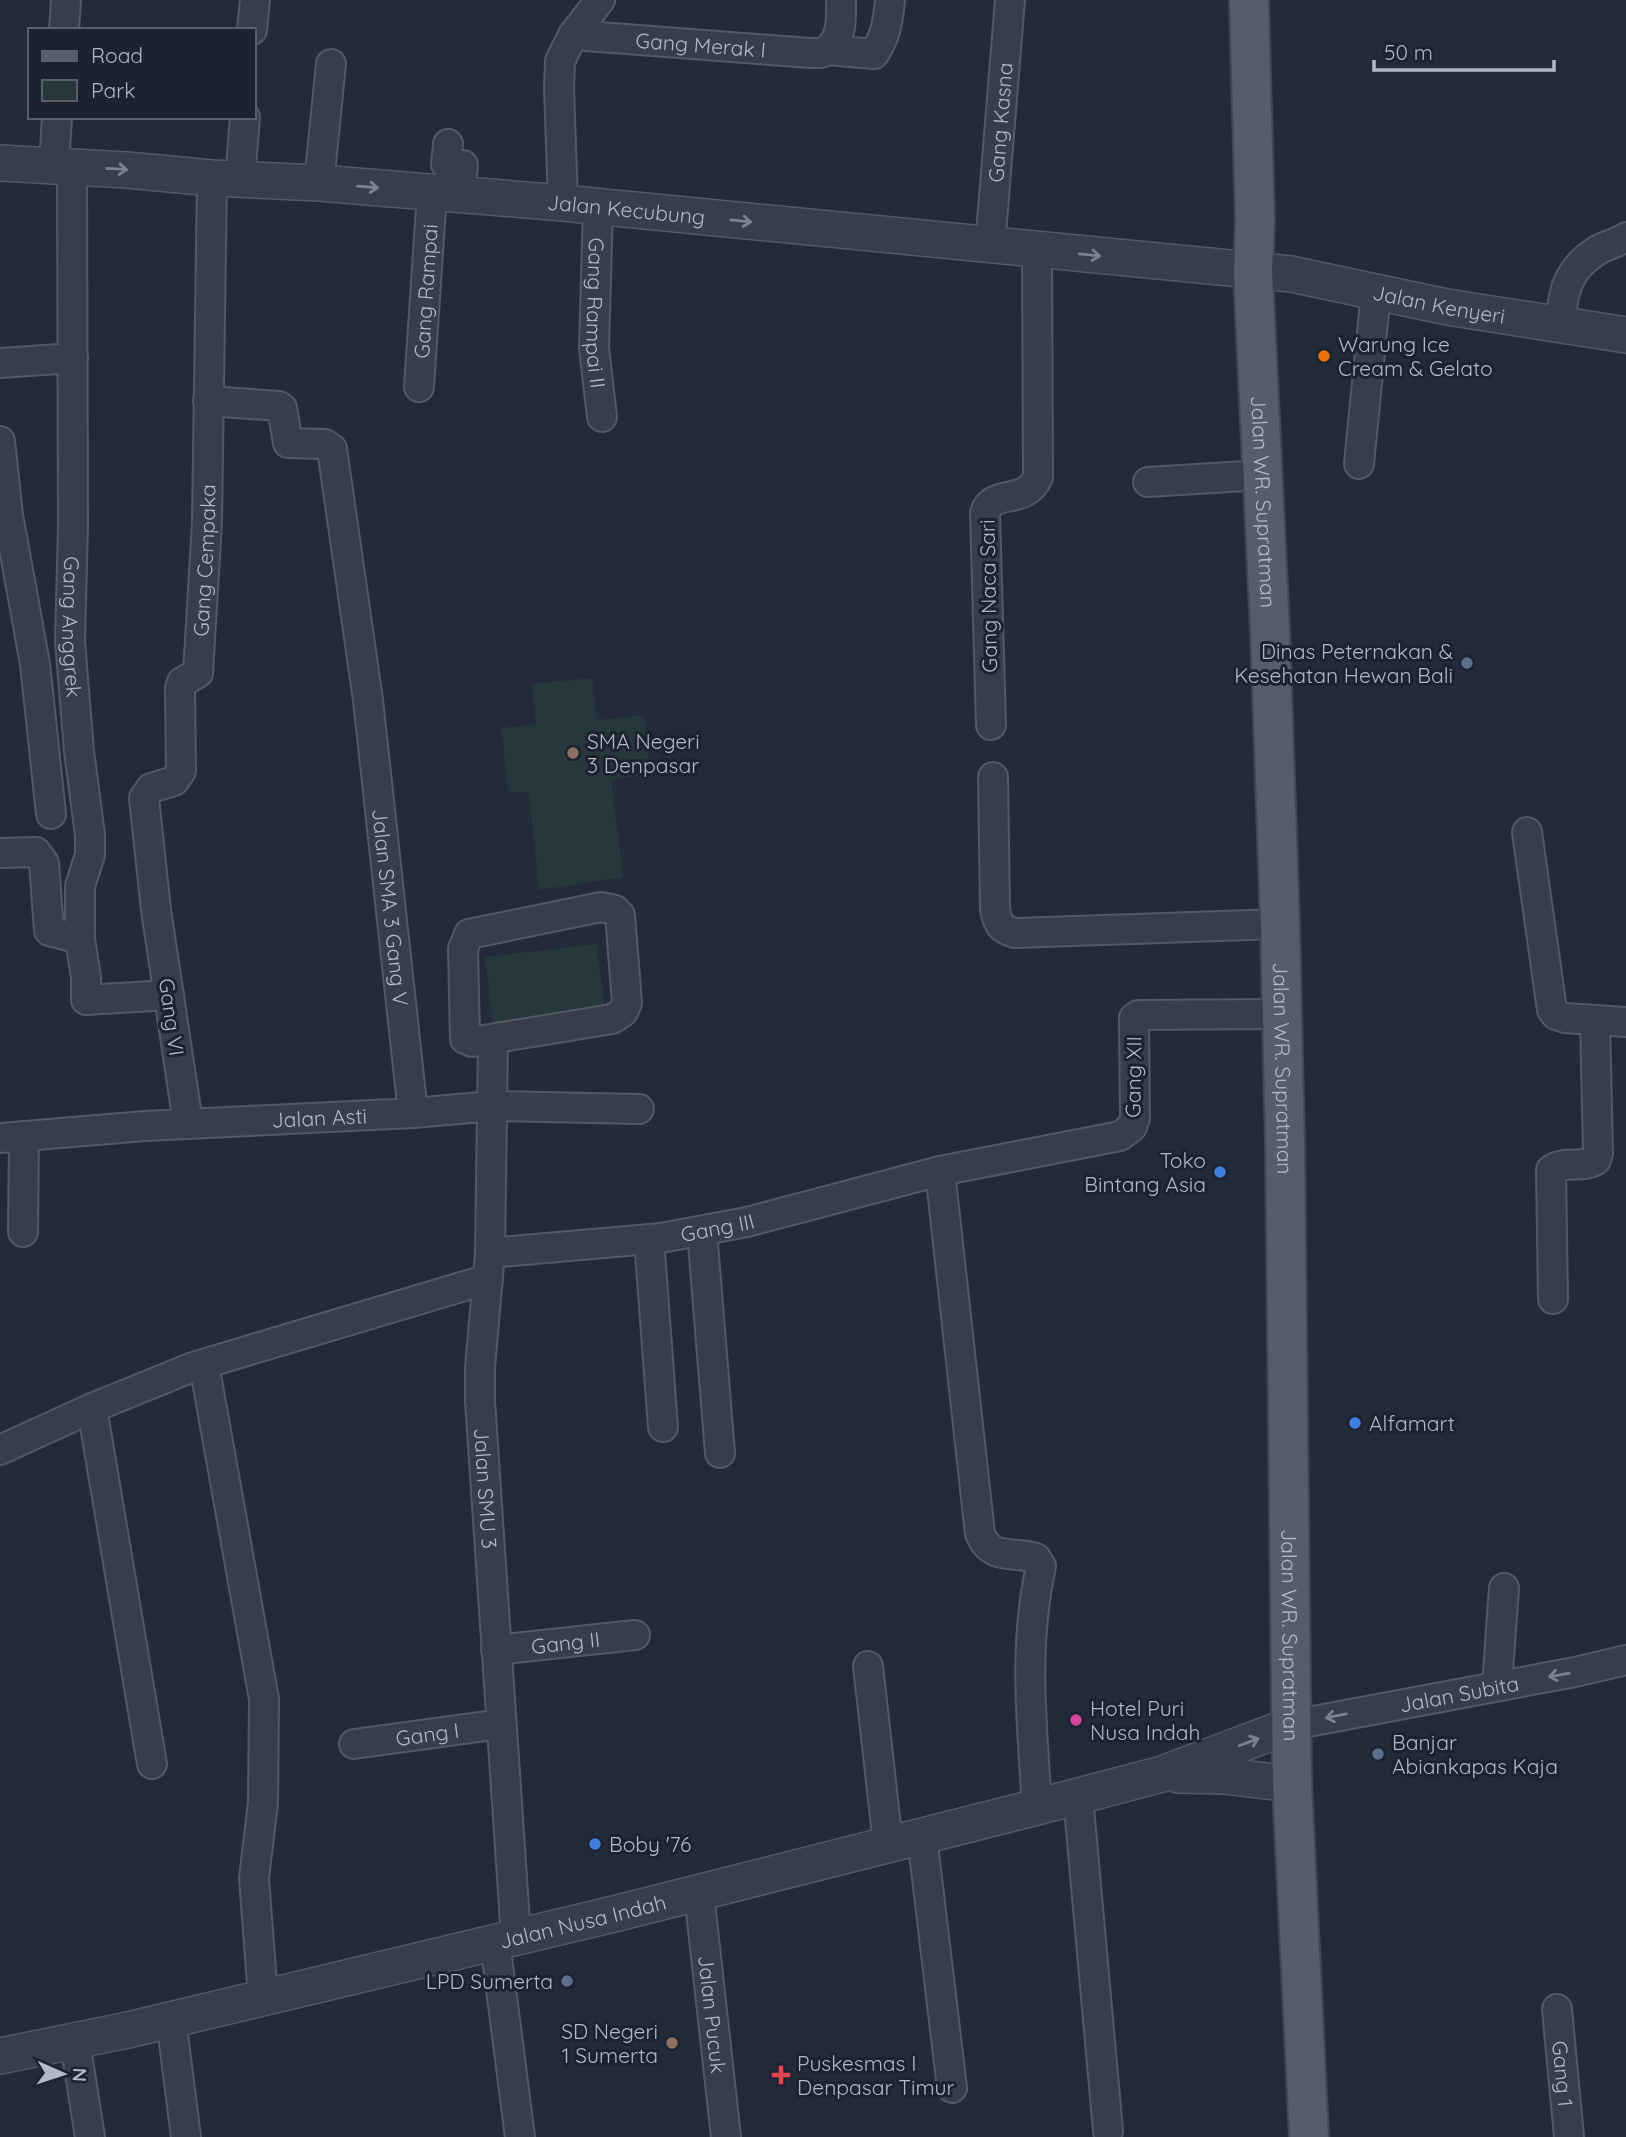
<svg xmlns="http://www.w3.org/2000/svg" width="1626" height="2137" font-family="Quicksand,sans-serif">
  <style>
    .green { fill: #26383c }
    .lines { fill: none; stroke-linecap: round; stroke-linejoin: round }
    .minor-casing { stroke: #525865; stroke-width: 32 }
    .tertiary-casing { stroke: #525865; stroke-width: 38 }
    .primary-casing { stroke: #404653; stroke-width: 42 }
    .minor { stroke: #373d4a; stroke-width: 28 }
    .tertiary { stroke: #373d4a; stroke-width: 35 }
    .primary { stroke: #555c6a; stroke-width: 38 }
    .oneway { stroke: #7b818e }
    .food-dot { fill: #e8710a; stroke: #1c222f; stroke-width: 2.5 }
    .service-dot { fill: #5c6f8a; stroke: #1c222f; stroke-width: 2.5 }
    .education-dot { fill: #8d6e63; stroke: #1c222f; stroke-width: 2.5 }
    .shop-dot { fill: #3f7fe0; stroke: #1c222f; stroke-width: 2.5 }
    .hotel-dot { fill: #d1479c; stroke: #1c222f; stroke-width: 2.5 }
    .health-dot { fill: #e0444e; stroke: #1c222f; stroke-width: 2.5 }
    .labels { text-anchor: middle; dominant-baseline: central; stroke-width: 6; stroke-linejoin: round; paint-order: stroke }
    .street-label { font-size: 21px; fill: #b2b8c6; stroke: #1c222f }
    .poi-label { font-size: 21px; fill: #b2b8c6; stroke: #1c222f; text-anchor: start }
  </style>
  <rect width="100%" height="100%" fill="#232b3a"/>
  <g class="green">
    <polygon points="592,678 597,720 644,715 650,774 611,780 623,877 539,890 529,792 509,793 501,728 536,724 532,684"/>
    <polygon points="597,944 605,1012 493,1025 485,957"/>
  </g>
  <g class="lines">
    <g class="minor-casing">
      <g id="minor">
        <polyline points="64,30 66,0"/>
        <polyline points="252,30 255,0"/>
        <path id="s1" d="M573,35l237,18h11l6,-3 47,4c12,-18 14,-33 16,-54"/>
        <path d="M827,50c16,-12 14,-32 14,-50"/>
        <polyline points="448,144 446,164 463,165 460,195"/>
        <polyline points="54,165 57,117"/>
        <path id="s2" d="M72,167l1,360 -3,114 9,110 11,84v20l-10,31v53l6,38v23l83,-5"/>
        <polyline points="240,179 245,117"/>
        <polyline points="319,183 331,64"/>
        <polyline points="563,203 559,88 560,61 573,35 600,0"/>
        <path id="s3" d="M598,206l-4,142 8,69"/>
        <path id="s4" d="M990,246l20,-246"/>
        <path d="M1560,326c3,-33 6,-55 35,-74 10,-7 21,-8 31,-15"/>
        <polyline points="0,363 73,358"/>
        <path id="s5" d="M419,387l13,-194"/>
        <path id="s6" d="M208,401l71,5 3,2 6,35 37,1 7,5 36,251 45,413"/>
        <polyline points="0,441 8,515 35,664 51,814"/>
        <polyline points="1359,464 1376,292"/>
        <polyline points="1148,482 1262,475"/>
        <path d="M991,725l-6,-212c7,-25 41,-7 53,-36l-1,-227"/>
        <path d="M993,777l2,132c3,15 5,20 20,24l265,-9"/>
        <polyline points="1527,832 1552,1010 1556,1015 1565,1018 1626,1022"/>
        <polyline points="0,853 36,852 44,863 49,931 80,939"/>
        <polygon points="601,907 615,910 620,915 627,1003 623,1012 612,1019 472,1042 465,1039 463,949 469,934"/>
        <path id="s7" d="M493,1039l-3,214 -10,115v33l36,536"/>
        <path id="s8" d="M188,1123l-32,-213 -12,-112 7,-10 23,-7 7,-10 -1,-83 2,-6 16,-9 9,-151 5,-344"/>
        <path id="s9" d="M0,1138l145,-12 268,-13 80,-7 146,3"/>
        <path d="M940,1171l40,363c12,27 32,17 56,24l5,8c-18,81 -9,159 -4,241"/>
        <polyline points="702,1231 720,1453"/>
        <polyline points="23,1232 24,1136"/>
        <polyline points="649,1239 663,1427"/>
        <path id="s10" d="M490,1253l171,-15 86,-16 193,-51 180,-35 12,-9 3,-9 -1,-100 4,-3 144,-1"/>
        <path d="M1553,1299l-2,-129c13,-10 31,-1 45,-10l2,-7 -3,-133"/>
        <polyline points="204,1364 264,1699 263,1803 254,1878 263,1997"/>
        <polyline points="92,1408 152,1764"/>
        <polyline points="0,1450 92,1408 193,1367 488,1279"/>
        <path id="s11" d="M496,1650l139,-15"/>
        <polyline points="868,1666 888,1844"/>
        <polyline points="1497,1686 1504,1588"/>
        <path id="s12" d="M1292,1725l283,-53 51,-12"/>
        <path id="s13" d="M354,1744l147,-20"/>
        <polyline points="1078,1796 1108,2131"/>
        <polyline points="922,1836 952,2088"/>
        <path id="s14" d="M699,1893l27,244"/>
        <polyline points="495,1942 520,2137"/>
        <path id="s15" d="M1557,2009l12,128"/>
        <polyline points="171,2019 186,2137"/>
        <polyline points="75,2042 90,2137"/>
      </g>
    </g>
    <g class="tertiary-casing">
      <g id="tertiary">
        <path id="s16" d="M0,163l127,7 85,8 107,5 244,20 728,71 156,33 179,28"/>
        <polyline points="1179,1775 1224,1776 1292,1784"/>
        <path id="s17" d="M0,2056l128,-26 490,-117 419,-106 125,-33 130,-49"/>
      </g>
    </g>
    <g class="primary-casing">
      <g id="primary">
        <path id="s18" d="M1249,0l6,222 -2,50 17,359 10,293 5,222 7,638 17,353"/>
      </g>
    </g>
    <use href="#minor" class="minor"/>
    <use href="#tertiary" class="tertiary"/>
    <use href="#primary" class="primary"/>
  </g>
  <defs><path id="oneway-shaft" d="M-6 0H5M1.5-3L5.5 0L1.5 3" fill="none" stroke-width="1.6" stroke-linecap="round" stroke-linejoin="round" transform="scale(1.75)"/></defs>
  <g class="oneway">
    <use href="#oneway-shaft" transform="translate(117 169) rotate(3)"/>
    <use href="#oneway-shaft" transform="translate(368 187) rotate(5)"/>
    <use href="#oneway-shaft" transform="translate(741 221) rotate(6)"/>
    <use href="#oneway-shaft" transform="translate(1090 255) rotate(6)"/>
    <use href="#oneway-shaft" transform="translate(1559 1675) rotate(170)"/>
    <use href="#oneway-shaft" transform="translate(1336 1716) rotate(169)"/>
    <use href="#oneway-shaft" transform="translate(1249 1742) rotate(-21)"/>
  </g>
  <circle class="food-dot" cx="1324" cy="356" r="7"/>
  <g class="service-dot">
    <circle cx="1467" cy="663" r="7"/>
    <circle cx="1378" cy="1754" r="7"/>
    <circle cx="567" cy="1981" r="7"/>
  </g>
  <g class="education-dot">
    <circle cx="573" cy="753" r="7"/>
    <circle cx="672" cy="2043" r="7"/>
  </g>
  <g class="shop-dot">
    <circle cx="1220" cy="1172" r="7"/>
    <circle cx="1355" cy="1423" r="7"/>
    <circle cx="595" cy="1844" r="7"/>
  </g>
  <circle class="hotel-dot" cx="1076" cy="1720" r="7"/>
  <path class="health-dot" d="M777.5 2064.5h7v7h7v7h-7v7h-7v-7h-7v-7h7z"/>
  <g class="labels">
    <g class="street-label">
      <text stroke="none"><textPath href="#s1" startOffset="128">Gang Merak I</textPath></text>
      <text stroke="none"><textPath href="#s4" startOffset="124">Gang Kasna</textPath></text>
      <text stroke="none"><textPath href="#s16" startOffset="628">Jalan Kecubung</textPath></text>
      <text stroke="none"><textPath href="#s5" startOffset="96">Gang Rampai</textPath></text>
      <text stroke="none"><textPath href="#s16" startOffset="1447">Jalan Kenyeri</textPath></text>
      <text stroke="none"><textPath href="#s3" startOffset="107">Gang Rampai II</textPath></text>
      <text stroke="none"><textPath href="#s18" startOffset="502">Jalan WR. Supratman</textPath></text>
      <text stroke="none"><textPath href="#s8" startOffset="597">Gang Cempaka</textPath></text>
      <text transform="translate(988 596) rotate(-91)">Gang Naca Sari</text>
      <text stroke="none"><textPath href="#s2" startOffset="460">Gang Anggrek</textPath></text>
      <text stroke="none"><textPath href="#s6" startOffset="618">Jalan SMA 3 Gang V</textPath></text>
      <text transform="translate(172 1017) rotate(82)">Gang VI</text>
      <text stroke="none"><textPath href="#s18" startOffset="1069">Jalan WR. Supratman</textPath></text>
      <text transform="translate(1133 1077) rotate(-89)">Gang XII</text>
      <text stroke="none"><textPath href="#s9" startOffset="320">Jalan Asti</textPath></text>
      <text stroke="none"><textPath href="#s10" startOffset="229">Gang III</textPath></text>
      <text stroke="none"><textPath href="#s7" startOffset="450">Jalan SMU 3</textPath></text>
      <text stroke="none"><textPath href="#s18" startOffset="1636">Jalan WR. Supratman</textPath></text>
      <text stroke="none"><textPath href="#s11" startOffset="70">Gang II</textPath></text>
      <text stroke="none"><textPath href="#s12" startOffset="170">Jalan Subita</textPath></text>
      <text stroke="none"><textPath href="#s13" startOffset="74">Gang I</textPath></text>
      <text stroke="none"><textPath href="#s17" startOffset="598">Jalan Nusa Indah</textPath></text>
      <text stroke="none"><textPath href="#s14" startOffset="122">Jalan Pucuk</textPath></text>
      <text stroke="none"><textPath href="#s15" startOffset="65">Gang 1</textPath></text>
    </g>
    <g class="poi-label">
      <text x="1338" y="344">Warung Ice<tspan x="1338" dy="24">Cream &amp; Gelato</tspan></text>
      <text x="1453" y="651" text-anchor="end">Dinas Peternakan &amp;<tspan x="1453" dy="24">Kesehatan Hewan Bali</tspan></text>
      <text x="587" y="741">SMA Negeri<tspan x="587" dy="24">3 Denpasar</tspan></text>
      <text x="1206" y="1160" text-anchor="end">Toko<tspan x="1206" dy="24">Bintang Asia</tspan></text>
      <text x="1369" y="1423">Alfamart</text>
      <text x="1090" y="1708">Hotel Puri<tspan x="1090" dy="24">Nusa Indah</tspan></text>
      <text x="1392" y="1742">Banjar<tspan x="1392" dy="24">Abiankapas Kaja</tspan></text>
      <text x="609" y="1844">Boby '76</text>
      <text x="553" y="1981" text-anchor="end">LPD Sumerta</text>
      <text x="658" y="2031" text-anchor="end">SD Negeri<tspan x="658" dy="24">1 Sumerta</tspan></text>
      <text x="797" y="2063">Puskesmas I<tspan x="797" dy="24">Denpasar Timur</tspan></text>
    </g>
  </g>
  <rect x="28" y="28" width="228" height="91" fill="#1c222f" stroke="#585e6b" stroke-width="2"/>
  <rect x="42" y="51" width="35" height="10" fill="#555c6a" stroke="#585e6b" stroke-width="2"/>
  <text x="91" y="63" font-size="21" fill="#b2b8c6">Road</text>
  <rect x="42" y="80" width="35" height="21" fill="#26383c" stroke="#585e6b" stroke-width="2"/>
  <text x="91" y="98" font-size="21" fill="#b2b8c6">Park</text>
  <g transform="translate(63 2074) rotate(93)" stroke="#1c222f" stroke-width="5" paint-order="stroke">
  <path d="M0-5L12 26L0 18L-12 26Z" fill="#b2b8c6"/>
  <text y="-10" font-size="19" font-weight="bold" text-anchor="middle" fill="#b2b8c6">N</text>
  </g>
  <path d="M1374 60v10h180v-10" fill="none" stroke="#b2b8c6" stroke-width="3.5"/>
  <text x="1384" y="60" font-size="21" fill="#b2b8c6" stroke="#1c222f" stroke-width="5" paint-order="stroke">50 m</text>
</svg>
